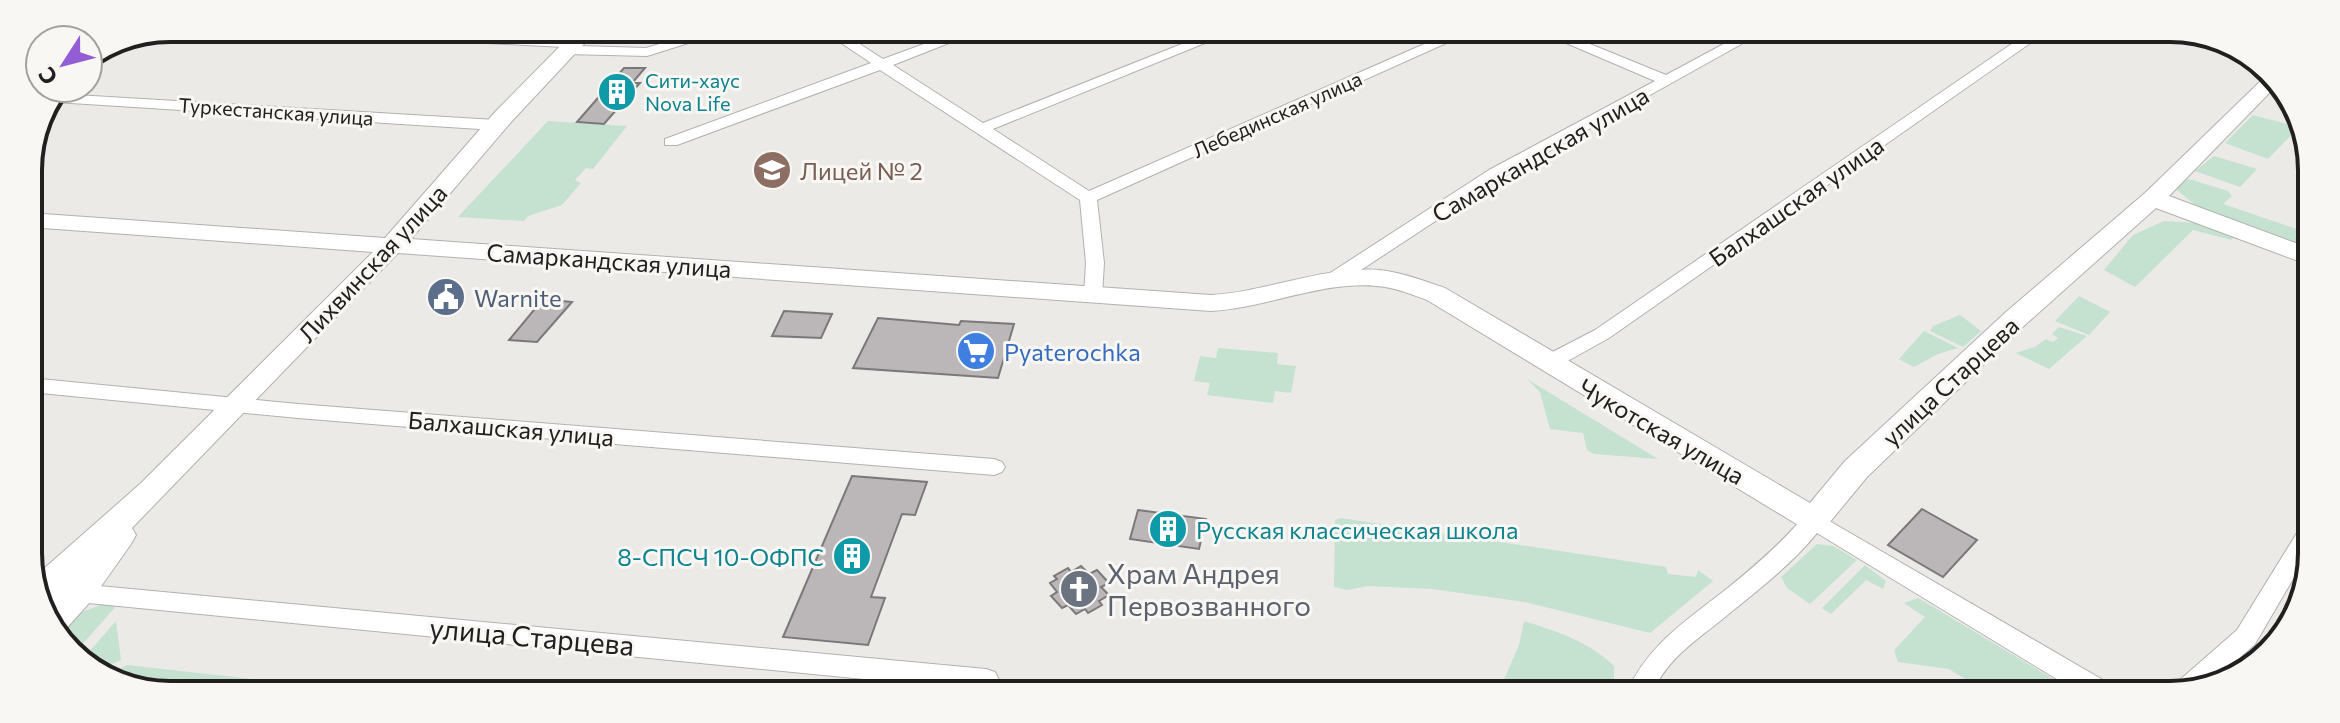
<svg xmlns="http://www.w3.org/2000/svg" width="2340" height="723" font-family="Commissioner,sans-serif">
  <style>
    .green { fill: #c5e1d0 }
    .building { fill: #bbb7b9; stroke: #7c787a; stroke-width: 2 }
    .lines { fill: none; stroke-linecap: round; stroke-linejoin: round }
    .street-casing { stroke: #b2b1ae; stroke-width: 2 }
    .secondary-casing { stroke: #b2b1ae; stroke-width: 2 }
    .street { fill: #fff; fill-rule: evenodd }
    .secondary { fill: #fff; fill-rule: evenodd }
    .labels { text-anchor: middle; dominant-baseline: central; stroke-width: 6; stroke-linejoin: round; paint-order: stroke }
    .far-culture-label { font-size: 20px; fill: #0d838f; stroke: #f9f7f4; text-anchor: start }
    .far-street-label { font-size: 20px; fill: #21201f; stroke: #f9f7f4 }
    .street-label { font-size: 24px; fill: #21201f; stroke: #f9f7f4 }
    .education-label { font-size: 24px; fill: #785e54; stroke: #f9f7f4; text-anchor: start }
    .service-label { font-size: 24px; fill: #4e5e75; stroke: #f9f7f4; text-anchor: start }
    .shop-label { font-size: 24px; fill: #366cbe; stroke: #f9f7f4; text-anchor: start }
    .culture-label { font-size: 24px; fill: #0d838f; stroke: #f9f7f4; text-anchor: start }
    .near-worship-label { font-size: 28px; fill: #5b616d; stroke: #f9f7f4; text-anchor: start }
    .near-street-label { font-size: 28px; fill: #21201f; stroke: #f9f7f4 }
    .rim { fill: none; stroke: #21201f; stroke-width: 4 }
  </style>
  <rect width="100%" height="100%" fill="#ebeae7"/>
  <g class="green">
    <polygon points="2253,115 2299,127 2268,159 2225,143"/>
    <polygon points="548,121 627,126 593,169 586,168 575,180 581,183 562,205 528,216 524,221 458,217"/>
    <polygon points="2214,156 2257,169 2240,187 2195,171"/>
    <polygon points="2189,179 2228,191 2232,196 2223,204 2309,233 2309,250 2200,209 2177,190 2177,183"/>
    <polygon points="2164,221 2196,223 2237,234 2231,240 2193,230 2135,287 2104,270 2133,235"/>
    <polygon points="2079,296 2110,312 2089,335 2055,321"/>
    <polygon points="1960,315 1981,331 1963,347 1930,331 1933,326"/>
    <polygon points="2059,327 2087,336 2049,369 2016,353 2035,347 2046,339 2053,342 2058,338 2052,334"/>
    <polygon points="1924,331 1958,348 1938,354 1914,367 1899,359"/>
    <polygon points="1218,348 1278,353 1277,364 1296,366 1291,393 1275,391 1273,403 1207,395 1210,383 1194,381 1200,356 1216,358"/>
    <polygon points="1527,379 1658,459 1594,454 1587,450 1583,433 1550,429 1540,392"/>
    <polygon points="1341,518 1666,567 1668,574 1696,577 1698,570 1713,581 1650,633 1525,602 1432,589 1368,586 1347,590 1334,587 1335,520"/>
    <polygon points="1817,544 1833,546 1857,560 1810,604 1787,588 1781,577"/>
    <polygon points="1865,565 1886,581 1883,589 1866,580 1831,614 1822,608"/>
    <polygon points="1918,598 1925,602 2078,694 1989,694 1949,669 1898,662 1894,650 1925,617 1904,603"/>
    <polygon points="103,604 117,605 73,655 58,633 74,615"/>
    <polygon points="116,621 121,660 98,670 82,660"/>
    <path d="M1524,621c34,11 64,20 90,45v15l-8,12h-108l21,-48z"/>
    <polygon points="127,665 359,691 134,690 107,675"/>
  </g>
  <g class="building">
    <polygon points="624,68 645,68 632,83 640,83 625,100 604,124 577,122"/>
    <polygon points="543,299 572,302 537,342 509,340"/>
    <polygon points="784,311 832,314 821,338 772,336"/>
    <polygon points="878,318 959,325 961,321 1014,324 998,378 853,368"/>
    <polygon points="852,476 927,482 915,515 902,514 871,597 885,598 868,645 783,637"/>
    <polygon points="1922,509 1977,540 1943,577 1888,545"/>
    <polygon points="1138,510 1206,519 1199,549 1130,539"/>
    <polygon points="1081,566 1089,574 1097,570 1109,583 1101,587 1109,595 1099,601 1102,605 1088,613 1085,609 1076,614 1068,605 1062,608 1051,596 1057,592 1050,583 1057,579 1054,576 1068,568 1071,572"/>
  </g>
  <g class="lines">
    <g class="street-casing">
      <g id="street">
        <polygon points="274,28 372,28 574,39 581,43 579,46 646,48 710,29 733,29 647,56 567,54 560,50 563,47 281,32"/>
        <polygon points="822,30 838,30 883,59 962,30 982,30 893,65 983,123 1217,30 1237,30 993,129 1089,191 1454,31 1473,31 1097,200 1104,263 1102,296 1093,302 1084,296 1086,263 1080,200 880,70 677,145 665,145 665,139 871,63"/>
        <polygon points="1538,31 1558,31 1666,75 1746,32 1763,32 1501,178 1335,287 1321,287 1319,283 1321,279 1489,170 1655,81"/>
        <polygon points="2029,32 2046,32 1609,338 1555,368 1541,368 1538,363 1541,358 1595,330"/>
        <polygon points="59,94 496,120 504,125 496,130 55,102"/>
        <polygon points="30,378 298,404 994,459 1002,462 1005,467 1002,472 994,475 298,418 30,392"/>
        <path d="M1814,512l301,175 4,8h-36l-266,-162c-26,32 -60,58 -92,84 -28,23 -59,42 -73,77h-26c21,-48 58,-72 98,-103 30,-24 58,-48 82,-77z"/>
        <polygon points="2308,525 2307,555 2255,644 2213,682 2179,695 2171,695 2174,685 2237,630 2300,528"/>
        <polygon points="78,584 986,669 995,672 999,680 995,688 986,691 78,602 69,600 66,593 69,586"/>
      </g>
    </g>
    <g class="secondary-casing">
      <path id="secondary" d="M577,29h21l-86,92 -101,118 800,56c56,-3 111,-29 168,-25 22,2 45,11 66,18l365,215 35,-42 161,-149 139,-119 126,-122 7,13 -109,112 140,52v17l-153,-57 -130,116 -159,153 -42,51 -11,4 -11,-4 -376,-228c-14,-5 -28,-11 -42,-13 -58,-9 -116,21 -174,24l-813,-58 -266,275 4,7 -5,9 -41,58 -26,29 -6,2 -27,-53 109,-96 233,-232 -344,-25v-14l356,25 111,-127z"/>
    </g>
    <use href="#street" class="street"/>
    <use href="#secondary" class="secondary"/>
  </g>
  <defs>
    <g id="building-disc" transform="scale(2)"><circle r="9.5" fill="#0f9aa8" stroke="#f9f7f4"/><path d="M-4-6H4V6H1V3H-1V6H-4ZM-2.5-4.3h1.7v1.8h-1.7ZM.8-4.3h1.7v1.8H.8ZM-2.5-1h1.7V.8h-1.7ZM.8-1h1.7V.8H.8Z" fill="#fff"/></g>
    <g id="school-disc" transform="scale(2)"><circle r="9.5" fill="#8d6e63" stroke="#f9f7f4"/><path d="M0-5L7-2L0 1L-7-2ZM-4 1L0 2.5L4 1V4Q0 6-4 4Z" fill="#fff"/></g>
    <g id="civic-disc" transform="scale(2)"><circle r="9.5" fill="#5c6f8a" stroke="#f9f7f4"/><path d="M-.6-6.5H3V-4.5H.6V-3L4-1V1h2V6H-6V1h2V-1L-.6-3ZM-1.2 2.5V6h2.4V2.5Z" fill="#fff"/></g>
    <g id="supermarket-disc" transform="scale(2)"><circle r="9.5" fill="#3f7fe0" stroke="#f9f7f4"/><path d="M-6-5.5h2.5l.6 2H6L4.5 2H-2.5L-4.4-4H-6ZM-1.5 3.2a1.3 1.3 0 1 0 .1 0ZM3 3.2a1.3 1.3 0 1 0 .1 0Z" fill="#fff"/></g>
    <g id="church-disc" transform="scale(2)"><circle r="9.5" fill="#6b7280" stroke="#f9f7f4"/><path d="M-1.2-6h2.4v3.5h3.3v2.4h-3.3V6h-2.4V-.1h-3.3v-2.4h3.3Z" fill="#fff"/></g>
  </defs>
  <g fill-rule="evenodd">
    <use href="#building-disc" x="617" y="92"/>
    <use href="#school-disc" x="772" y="170"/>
    <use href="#civic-disc" x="446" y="297"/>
    <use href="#supermarket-disc" x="976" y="351"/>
    <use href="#building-disc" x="1168" y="529"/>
    <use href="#building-disc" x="852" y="556"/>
    <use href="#church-disc" x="1079" y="589"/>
  </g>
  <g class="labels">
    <g class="far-culture-label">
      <text x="645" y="80">Сити-хаус<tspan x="645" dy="23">Nova Life</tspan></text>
    </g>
    <g class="far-street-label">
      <text transform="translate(276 111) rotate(4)">Туркестанская улица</text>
      <text transform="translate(1277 114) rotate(-24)">Лебединская улица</text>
    </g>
    <g class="street-label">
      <text transform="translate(1540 154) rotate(-30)">Самаркандская улица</text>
      <text transform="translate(1796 201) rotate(-35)">Балхашская улица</text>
      <text transform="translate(609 260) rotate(4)">Самаркандская улица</text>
      <text transform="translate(372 263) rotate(-47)">Лихвинская улица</text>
      <text transform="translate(1950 381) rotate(-43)">улица Старцева</text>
      <text transform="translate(511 428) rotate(5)">Балхашская улица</text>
      <text transform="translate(1662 431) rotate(30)">Чукотская улица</text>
    </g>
    <g class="education-label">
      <text x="800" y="170">Лицей № 2</text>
    </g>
    <g class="service-label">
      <text x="474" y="297">Warnite</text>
    </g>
    <g class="shop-label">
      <text x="1004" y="351">Pyaterochka</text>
    </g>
    <g class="culture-label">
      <text x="1196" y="529">Русская классическая школа</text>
      <text x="824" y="556" text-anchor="end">8-СПСЧ 10-ОФПС</text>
    </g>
    <g class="near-worship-label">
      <text x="1107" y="573">Храм Андрея<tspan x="1107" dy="32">Первозванного</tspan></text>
    </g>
    <g class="near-street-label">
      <text transform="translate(532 636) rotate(5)">улица Старцева</text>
    </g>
  </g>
  <path d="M0 0H2340V723H0ZM170 42H2170A128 128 0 0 1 2298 170V553A128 128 0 0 1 2170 681H170A128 128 0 0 1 42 553V170A128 128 0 0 1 170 42Z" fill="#f9f7f4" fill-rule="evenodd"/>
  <path class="rim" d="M170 42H2170A128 128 0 0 1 2298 170V553A128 128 0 0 1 2170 681H170A128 128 0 0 1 42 553V170A128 128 0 0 1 170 42Z"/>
  <g transform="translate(64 64) rotate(234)"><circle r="38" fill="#f9f7f4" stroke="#a3a19f" stroke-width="2"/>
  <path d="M0-6L14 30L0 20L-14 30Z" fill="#935dd5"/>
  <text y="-12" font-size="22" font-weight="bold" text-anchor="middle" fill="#21201f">С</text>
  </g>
</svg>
